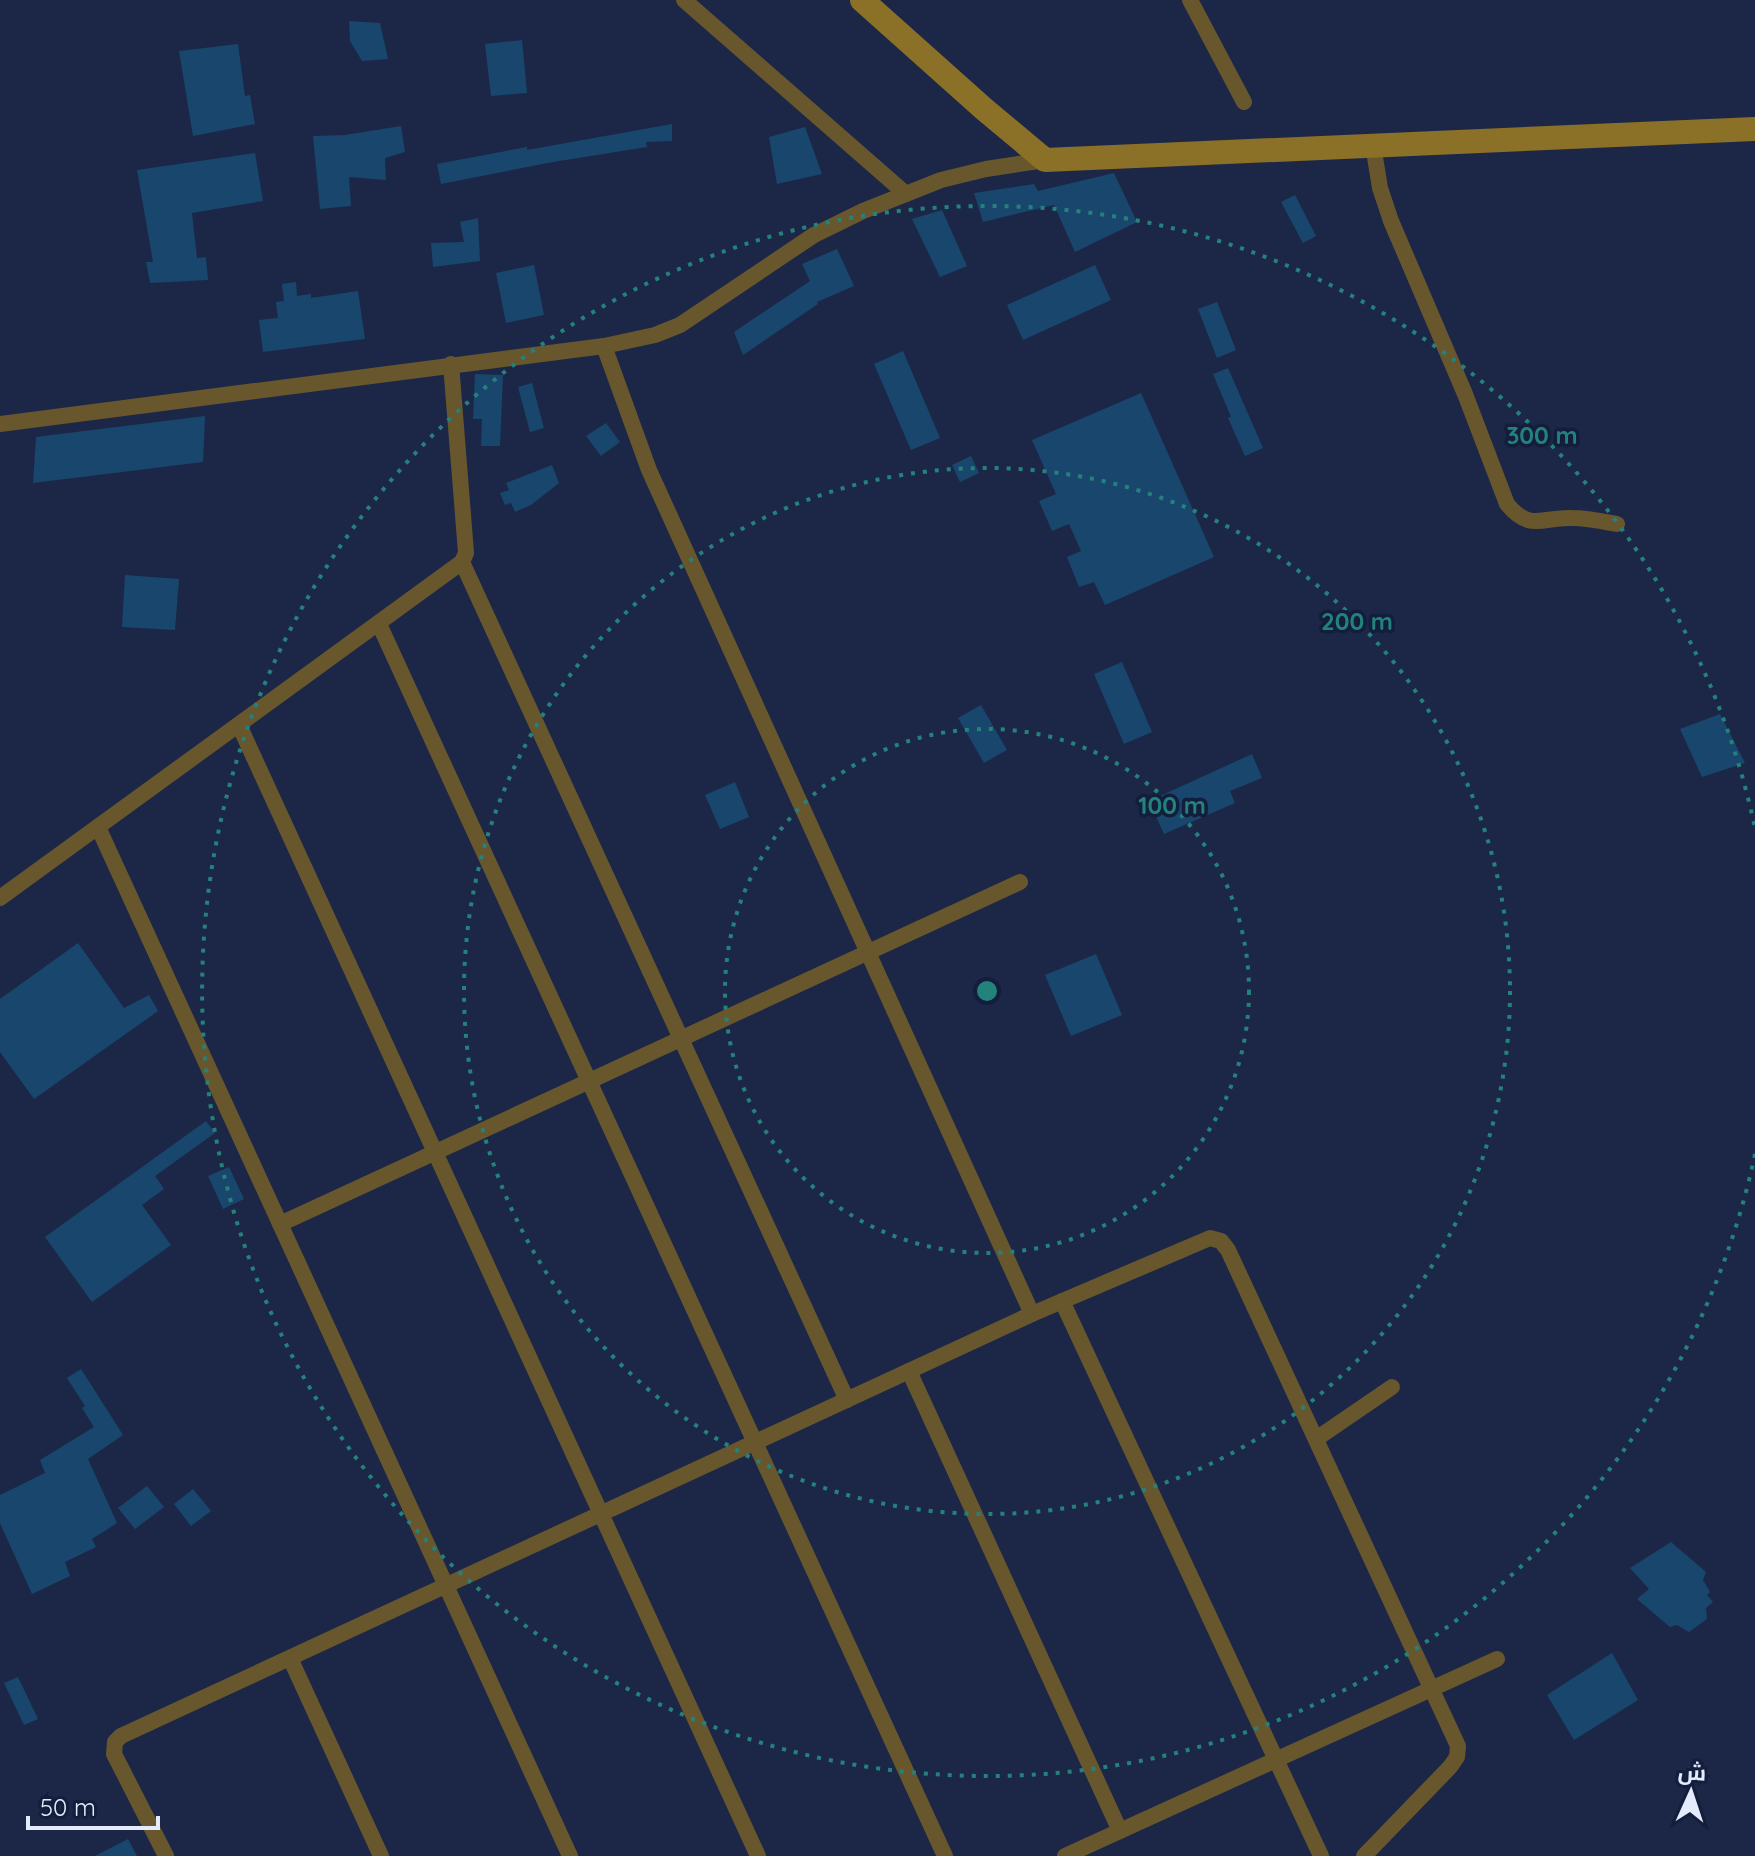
<svg xmlns="http://www.w3.org/2000/svg" width="1755" height="1856" font-family="Quicksand,Cairo,sans-serif">
  <style>
    .building { fill: #19466c }
    .lines { fill: none; stroke-linecap: round; stroke-linejoin: round }
    .street { stroke: #68572d; stroke-width: 16 }
    .secondary { stroke: #8b7027; stroke-width: 24 }
    .ring { fill: none; stroke: #24827c; stroke-width: 4; stroke-dasharray: 4 8 }
    .centre { fill: #24827c; stroke: #131d3c; stroke-width: 4 }
    .ring-label { font-size: 24px; text-anchor: middle; font-weight: bold; fill: #24827c; stroke: #131d3c; stroke-width: 7; stroke-linejoin: round; paint-order: stroke }
  </style>
  <rect width="100%" height="100%" fill="#1c2747"/>
  <g class="building">
    <polygon points="349,21 380,23 388,59 362,61 350,41"/>
    <polygon points="522,40 527,93 491,96 485,44"/>
    <polygon points="238,44 245,96 250,95 255,124 193,136 179,51"/>
    <polygon points="672,124 672,141 646,142 647,147 553,162 441,184 437,164 527,147 527,150"/>
    <polygon points="401,126 405,152 385,158 386,180 349,177 351,206 320,209 313,136 345,135"/>
    <polygon points="805,127 822,174 777,184 769,137"/>
    <polygon points="255,153 263,201 192,213 197,258 206,257 208,280 150,283 146,262 153,262 137,170"/>
    <polygon points="1114,173 1137,222 1075,252 1054,205 983,222 974,193 1034,184 1038,191"/>
    <polygon points="1295,195 1316,236 1303,243 1281,202"/>
    <polygon points="942,210 967,266 940,277 912,219"/>
    <polygon points="478,218 480,261 433,267 431,243 464,242 460,222"/>
    <polygon points="837,249 854,286 817,302 818,304 743,355 734,332 810,281 802,264"/>
    <polygon points="534,265 544,315 506,323 496,273"/>
    <polygon points="1095,265 1111,300 1023,340 1007,305"/>
    <polygon points="296,282 297,296 311,294 311,298 358,291 365,339 263,352 259,320 278,318 276,302 284,301 282,284"/>
    <polygon points="1217,302 1236,350 1217,358 1198,309"/>
    <polygon points="903,351 940,438 911,450 874,364"/>
    <polygon points="1228,368 1263,448 1245,456 1228,418 1231,417 1213,374"/>
    <polygon points="475,374 503,375 500,446 481,446 482,419 473,419"/>
    <polygon points="532,383 544,428 530,432 518,387"/>
    <polygon points="1141,393 1214,557 1105,605 1094,582 1079,587 1067,557 1081,551 1069,524 1052,531 1039,501 1056,494 1032,440"/>
    <polygon points="205,416 203,462 33,483 36,437"/>
    <polygon points="606,423 620,442 601,456 586,436"/>
    <polygon points="971,456 979,473 960,482 952,465"/>
    <polygon points="552,465 559,483 531,505 515,512 511,503 505,505 500,493 509,490 506,483"/>
    <polygon points="125,575 179,579 175,630 122,627"/>
    <polygon points="1122,662 1152,732 1124,744 1094,674"/>
    <polygon points="981,705 1007,750 984,763 958,718"/>
    <polygon points="1720,714 1745,763 1702,777 1680,729"/>
    <polygon points="1252,754 1262,778 1230,791 1235,803 1164,834 1149,801"/>
    <polygon points="735,782 749,817 720,829 705,795"/>
    <polygon points="78,943 124,1008 149,995 158,1011 34,1099 0,1052 0,999"/>
    <polygon points="1096,954 1122,1015 1071,1036 1045,975"/>
    <polygon points="206,1121 215,1133 155,1176 164,1189 142,1205 171,1245 92,1302 45,1237"/>
    <polygon points="229,1167 244,1199 223,1209 208,1176"/>
    <polygon points="81,1369 123,1435 88,1459 117,1523 92,1539 96,1547 65,1562 70,1576 32,1594 0,1523 0,1495 45,1473 40,1460 94,1427 82,1408 85,1406 67,1378"/>
    <polygon points="147,1486 164,1507 135,1529 118,1508"/>
    <polygon points="193,1489 211,1511 191,1526 174,1504"/>
    <polygon points="1671,1542 1706,1572 1703,1580 1710,1592 1707,1595 1713,1602 1706,1608 1707,1619 1689,1632 1677,1625 1670,1627 1637,1599 1649,1589 1630,1568"/>
    <polygon points="1612,1653 1638,1700 1574,1740 1547,1695"/>
    <polygon points="18,1677 38,1719 24,1725 4,1683"/>
    <polygon points="128,1839 137,1856 95,1856"/>
  </g>
  <g class="lines">
    <g class="street">
      <polyline points="684,0 906,194"/>
      <polyline points="1190,0 1244,102"/>
      <path d="M1373,145l7,43 11,33 74,173 42,110c23,28 35,13 65,14 15,0 29,3 45,6"/>
      <polyline points="604,346 649,470 1032,1314"/>
      <polyline points="0,424 604,346 655,335 680,325 814,235 863,211 941,180 986,169 1045,160"/>
      <polyline points="462,562 847,1400"/>
      <polyline points="379,624 945,1856"/>
      <polyline points="239,725 758,1856"/>
      <polyline points="98,827 570,1856"/>
      <polyline points="0,898 462,562 466,553 465,540 451,364"/>
      <polyline points="280,1224 1020,882"/>
      <polyline points="1062,1301 1321,1856"/>
      <polyline points="909,1371 1120,1831"/>
      <polyline points="1316,1439 1392,1387"/>
      <polyline points="290,1658 381,1856"/>
      <polyline points="166,1856 114,1754 115,1742 121,1736 1032,1314 1210,1238 1221,1241 1228,1250 1458,1746 1457,1757 1450,1767 1364,1856"/>
      <polyline points="1065,1856 1497,1659"/>
    </g>
    <polyline class="secondary" points="862,0 984,109 1045,160 1755,129"/>
  </g>
  <g class="ring">
    <circle cx="987" cy="991" r="262"/>
    <circle cx="987" cy="991" r="523"/>
    <path d="M1755 1154A785 785 0 1 1 1755 828"/>
  </g>
  <circle cx="987" cy="991" r="12" class="centre"/>
  <g class="ring-label">
    <text x="1542" y="444">300 m</text>
    <text x="1357" y="630">200 m</text>
    <text x="1172" y="814">100 m</text>
  </g>
  <g transform="translate(1691 1792) rotate(3)" stroke="#131d3c" stroke-width="6" paint-order="stroke">
  <path d="M0-6L14 30L0 20L-14 30Z" fill="#e4ebfd"/>
  <text y="-12" font-size="22" font-weight="bold" text-anchor="middle" fill="#e4ebfd">ش</text>
  </g>
  <path d="M28 1816v12h130v-12" fill="none" stroke="#e4ebfd" stroke-width="4"/>
  <text x="40" y="1816" font-size="24" fill="#e4ebfd" stroke="#131d3c" stroke-width="6" paint-order="stroke">50 m</text>
</svg>
